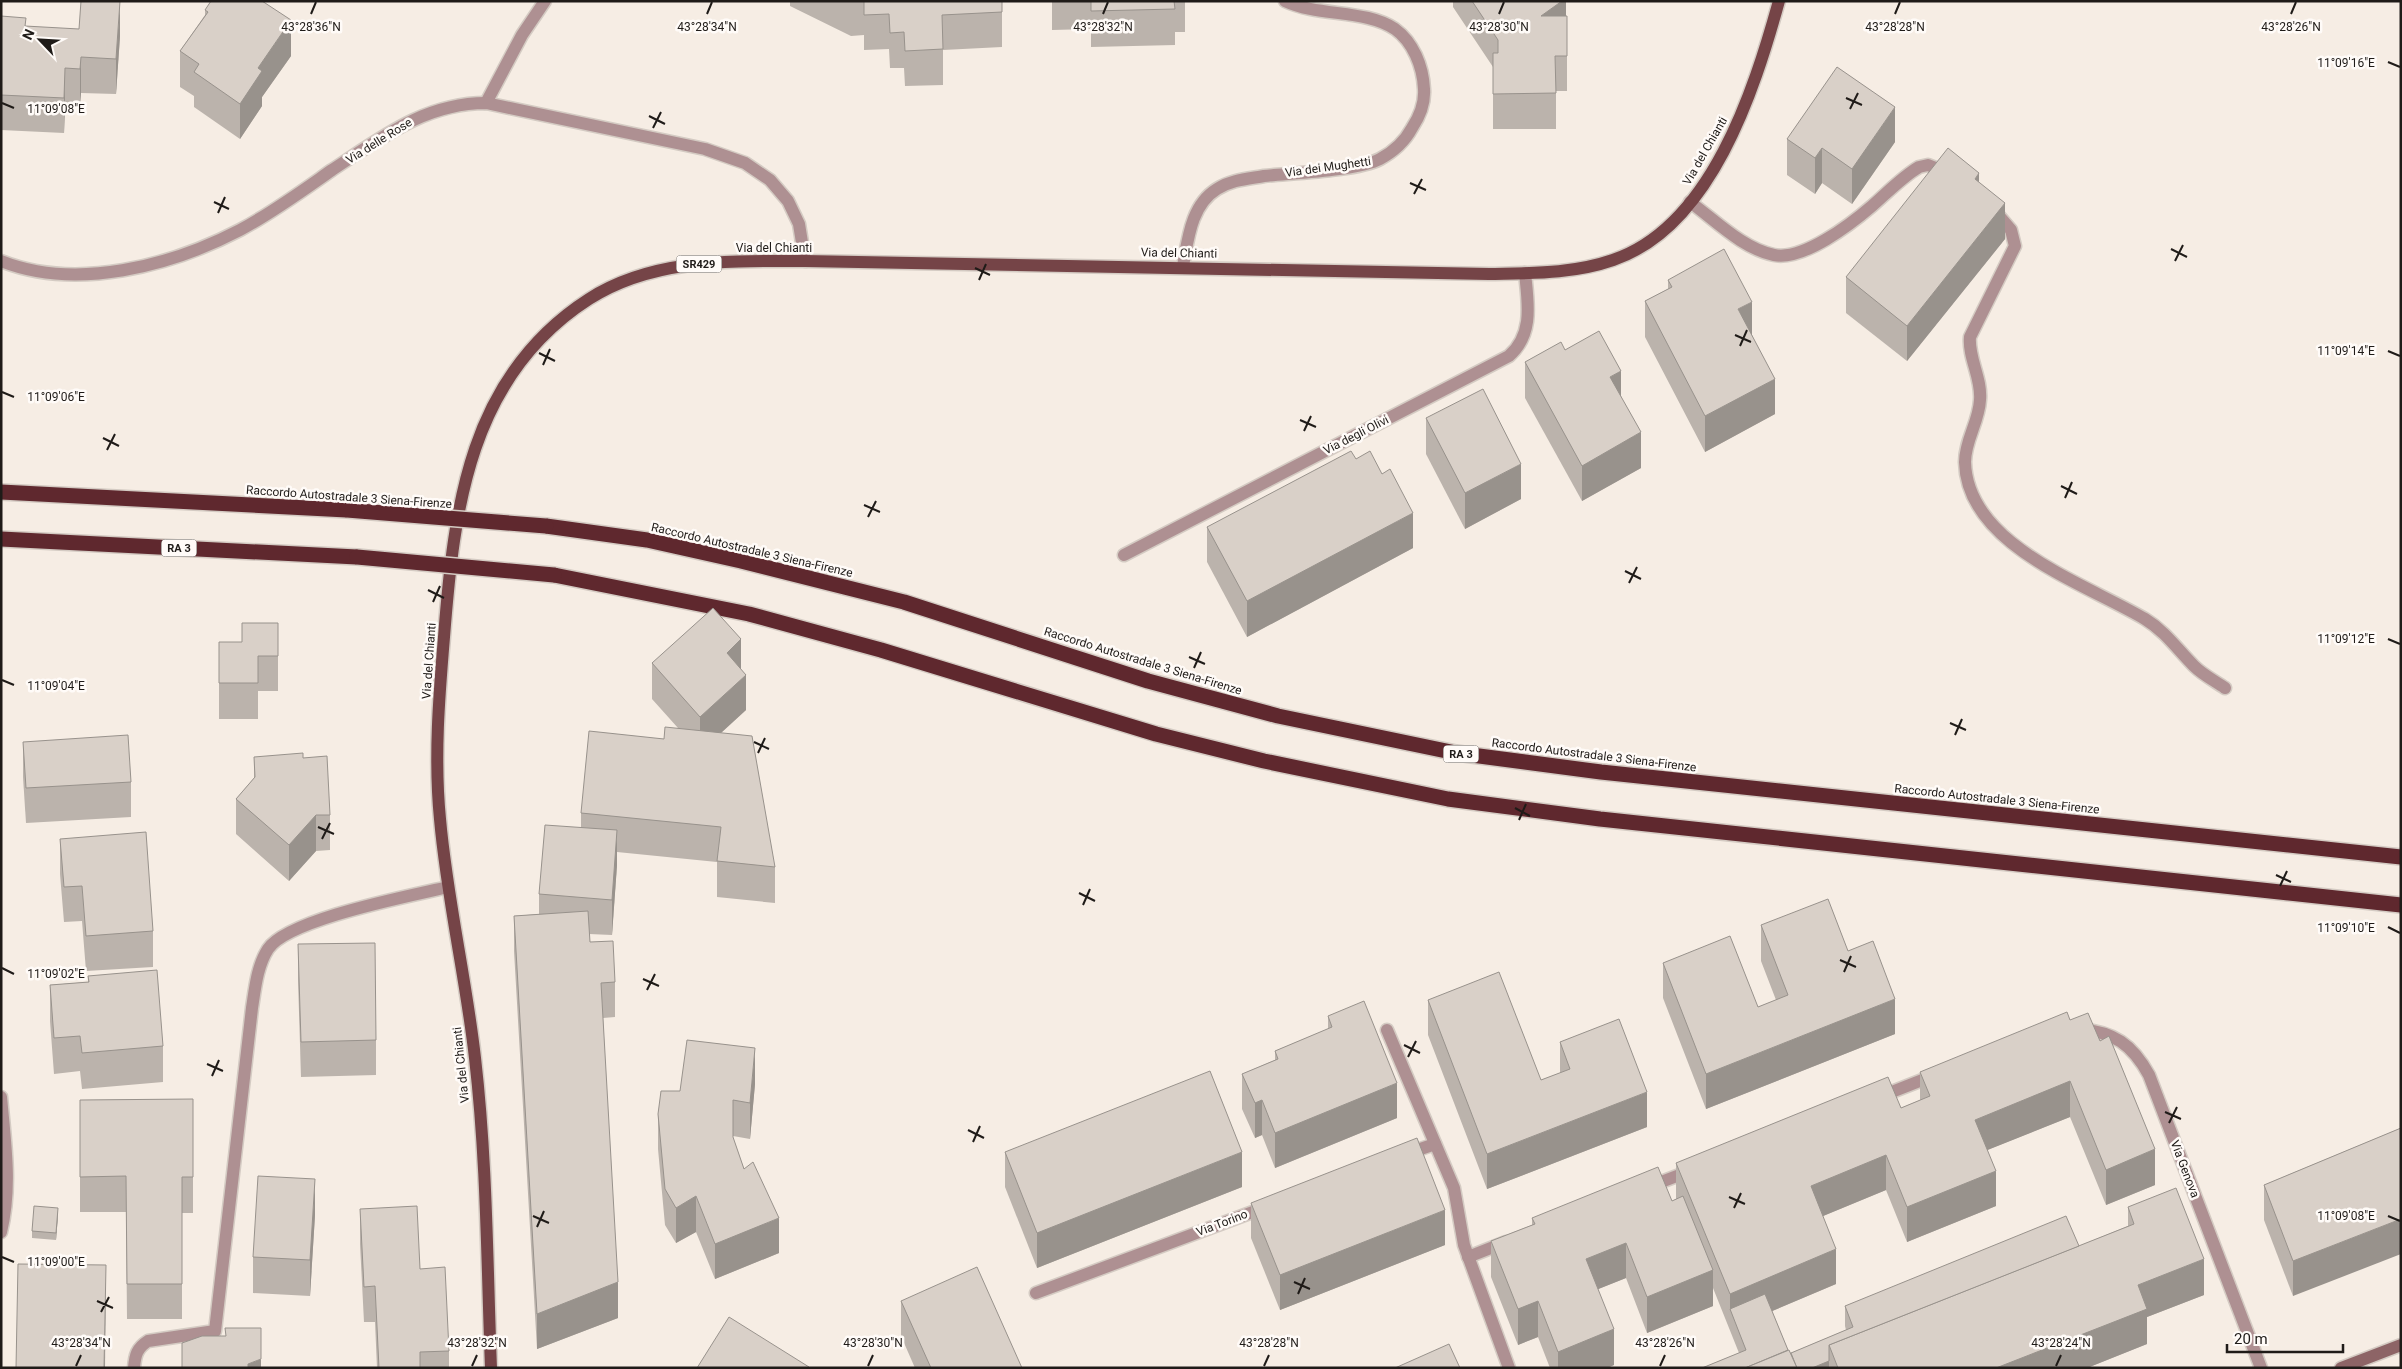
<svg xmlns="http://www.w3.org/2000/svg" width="2402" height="1369" font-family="Roboto,sans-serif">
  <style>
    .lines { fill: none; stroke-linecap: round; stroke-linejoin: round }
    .lane-casing { stroke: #d4cbc3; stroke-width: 15 }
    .street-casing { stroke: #d4cbc3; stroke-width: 15 }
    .secondary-casing { stroke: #d4cbc3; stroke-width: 15 }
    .primary-casing { stroke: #d4cbc3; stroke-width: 15 }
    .highway-casing { stroke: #d4cbc3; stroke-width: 18 }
    .lane { stroke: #ae9092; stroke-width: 12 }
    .street { stroke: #ae9092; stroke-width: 12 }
    .secondary { stroke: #8d6466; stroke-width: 12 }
    .primary { stroke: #754447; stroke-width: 12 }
    .highway { stroke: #5f282e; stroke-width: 15 }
    .highway-bridge-casing { stroke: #d4cbc3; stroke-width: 18; stroke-linecap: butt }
    .highway-bridge { stroke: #5f282e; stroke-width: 15 }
    .wall { fill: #bbb3ac }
    .shaded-wall { fill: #98928c }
    .building { fill: #d9d0c8; stroke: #98928c }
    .ticks { fill: none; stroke: #1f1b18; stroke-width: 2 }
    .labels { text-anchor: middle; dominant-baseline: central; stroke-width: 5; stroke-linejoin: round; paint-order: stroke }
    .shield { fill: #fffbf8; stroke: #625e5b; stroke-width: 1 }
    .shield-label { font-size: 11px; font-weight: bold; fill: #1f1b18 }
    .street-label { font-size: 12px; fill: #1f1b18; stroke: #fffbf8 }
    .ticks-label { font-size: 12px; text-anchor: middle; fill: #1f1b18; stroke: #fffbf8; stroke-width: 5; stroke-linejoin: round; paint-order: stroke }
  </style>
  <rect width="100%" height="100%" fill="#f6ede4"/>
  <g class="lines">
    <g class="lane-casing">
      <g id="lane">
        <path d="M1690,202c25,18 53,47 84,53 29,6 77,-31 98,-49 15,-13 30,-29 47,-39l9,-2 20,8"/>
        <path d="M1993,209l18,21 4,16 -45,91c-2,21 12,41 10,63 -1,22 -15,40 -15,62 2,83 119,121 180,157 20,12 33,31 49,47 9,9 21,15 31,22"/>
        <path d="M134,1368c1,-13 3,-20 14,-27l67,-10 37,-323c3,-19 5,-42 16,-59 20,-30 142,-53 180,-62"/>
      </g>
    </g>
    <g class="street-casing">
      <g id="street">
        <polyline points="486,103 522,35 545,1"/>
        <path d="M1,261c75,30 170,5 239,-31 32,-17 62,-39 92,-60 49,-32 93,-67 154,-67l219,46 40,14 25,17 18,21 11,23 6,37"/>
        <path d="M1183,266c5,-27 8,-61 34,-77 14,-9 30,-10 47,-13 28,-3 93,-5 116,-17 13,-7 25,-18 32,-31 8,-12 13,-25 12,-39 -1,-23 -11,-47 -29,-60 -30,-20 -76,-12 -110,-28"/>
        <path d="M1124,555l385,-199c25,-22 19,-53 16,-83"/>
        <path d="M2079,1029c35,3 53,15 70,46l112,293"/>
        <polyline points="1387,1030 1454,1188 1464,1245 1509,1368"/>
        <path d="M1,1097c4,45 11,90 0,135"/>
        <polyline points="1879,1097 1935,1075"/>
        <polyline points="1406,1154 1435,1144"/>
        <polyline points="1648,1187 1690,1171"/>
        <polyline points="1468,1257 1506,1242"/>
        <polyline points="1036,1293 1266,1207"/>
      </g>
    </g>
    <g class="secondary-casing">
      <polyline id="secondary" points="2341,1368 2401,1345"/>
    </g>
    <g class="primary-casing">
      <path id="primary" d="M491,1368c-4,-103 -4,-207 -16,-310 -9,-80 -28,-159 -35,-239 -6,-61 -1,-122 4,-182 10,-129 25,-261 145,-338 64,-41 143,-38 216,-38l684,13c41,-1 84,0 124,-14 98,-33 141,-169 166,-259"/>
    </g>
    <g class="highway-casing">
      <g id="highway">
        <polyline points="1,492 347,510"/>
        <polyline points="546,526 647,540 741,561 904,602 1148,681 1278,716 1456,753 1601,772 2401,857"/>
        <polyline points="1,539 357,557"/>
        <polyline points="554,575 749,614 881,650 1156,734 1264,761 1448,799 1600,819 2401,905"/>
      </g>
    </g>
    <use href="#lane" class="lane"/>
    <use href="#street" class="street"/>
    <use href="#secondary" class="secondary"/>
    <use href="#primary" class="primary"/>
    <use href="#highway" class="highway"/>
    <g class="highway-bridge-casing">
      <g id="highway-bridge">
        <polyline points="347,510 546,526"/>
        <polyline points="357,557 554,575"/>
      </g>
    </g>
    <use href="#highway-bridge" class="highway-bridge"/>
  </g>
  <g class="wall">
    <polygon points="790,1 1002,1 1002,47 943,50 943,85 905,86 904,68 890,68 889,49 864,50 864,35 851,36 790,6"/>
    <polygon points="1052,1 1185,1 1185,32 1175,32 1175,45 1091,47 1091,29 1052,30"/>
    <polygon points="1453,1 1566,1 1566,16 1567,16 1567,91 1556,91 1556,129 1493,129 1493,67 1453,7"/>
    <polygon points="205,10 291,56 262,97 262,106 240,139 194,107 194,96 180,87 180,51 205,15"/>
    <polygon points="1,16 26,26 120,36 116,94 81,93 80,104 65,103 64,133 1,130"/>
    <polygon points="1787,139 1895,142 1852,204 1822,183 1815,194 1787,175"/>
    <polygon points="1979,183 2005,239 1907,361 1846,313 1846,277"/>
    <polygon points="1668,280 1752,335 1775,414 1705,452 1645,337 1645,301 1668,289"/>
    <polygon points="1565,350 1621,396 1641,468 1582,501 1525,398 1525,362"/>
    <polygon points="1426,418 1521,499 1465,529 1426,454"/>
    <polygon points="1356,459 1413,548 1247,637 1207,562 1207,527"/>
    <polygon points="278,623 278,691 258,691 258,719 219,719 219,642 242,642"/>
    <polygon points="652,663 741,669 746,710 721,733 775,867 775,903 717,897 717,862 617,852 617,865 612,935 589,934 590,942 615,982 615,1017 603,1018 618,1318 537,1349 514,951 514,916 539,914 539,894 581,827 581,813 678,728 652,699"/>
    <polygon points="23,742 131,782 131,817 26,823 23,777"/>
    <polygon points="254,757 303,758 330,815 330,850 316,851 289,881 236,834 236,799 254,778"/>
    <polygon points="60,839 153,931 153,967 86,971 82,921 64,922 60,874"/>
    <polygon points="1761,925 1848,951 1895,1034 1706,1109 1663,998 1663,963 1758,1007 1776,1000 1761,961"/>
    <polygon points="298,944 376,1040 376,1075 301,1077 298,980"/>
    <polygon points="88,976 163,1046 163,1082 82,1089 80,1071 54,1074 50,1021 50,985 88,982"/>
    <polygon points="1428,1000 1541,1080 1560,1073 1560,1042 1647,1127 1487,1189 1428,1035"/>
    <polygon points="1328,1016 1397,1118 1275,1168 1262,1135 1255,1138 1242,1109 1242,1074 1275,1060 1275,1051 1328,1029"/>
    <polygon points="2070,1020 2155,1185 2106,1205 2070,1117 1987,1150 1996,1206 1907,1242 1886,1190 1823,1216 1836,1284 1772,1311 1788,1350 1791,1353 1846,1330 1845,1326 1845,1306 2079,1246 2128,1226 2128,1207 2204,1295 2147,1317 2147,1344 2087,1368 1702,1368 1739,1353 1713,1288 1713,1306 1647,1333 1626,1278 1598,1289 1614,1365 1607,1368 1550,1368 1538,1337 1518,1345 1491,1277 1491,1241 1532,1225 1532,1218 1672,1201 1676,1199 1676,1163 1901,1108 1920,1100 1920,1072"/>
    <polygon points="755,1084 750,1139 733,1136 733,1138 744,1169 779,1253 715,1279 696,1232 676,1243 665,1225 658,1149 658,1114 680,1091"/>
    <polygon points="193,1099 193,1213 182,1213 182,1319 127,1319 126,1212 80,1212 80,1100"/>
    <polygon points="2401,1128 2293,1296 2264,1220 2264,1185"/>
    <polygon points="1005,1152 1242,1187 1037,1268 1005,1187"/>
    <polygon points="1251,1203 1445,1245 1280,1310 1251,1238"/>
    <polygon points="360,1209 420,1269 449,1351 449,1368 377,1368 375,1322 364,1322 360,1244"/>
    <polygon points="58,1215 56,1240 32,1238 32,1231"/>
    <polygon points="315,1215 310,1296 253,1293 253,1257"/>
    <polygon points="901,1301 1022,1368 915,1368 901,1336"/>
  </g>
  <g class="shaded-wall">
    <polygon points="120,1 120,36 116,94 116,59"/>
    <polygon points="1562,1 1566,1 1566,34 1541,16"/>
    <polygon points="291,20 291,56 262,97 262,106 240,139 240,104 258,68"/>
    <polygon points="81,57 81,93 80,104 80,69"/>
    <polygon points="65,68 65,103 64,133 64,98"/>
    <polygon points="1895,107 1895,142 1852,204 1852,169"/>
    <polygon points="1822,148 1822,183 1815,194 1815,158"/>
    <polygon points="1979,173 1979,209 1975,179"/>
    <polygon points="2005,203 2005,239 1907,361 1907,326"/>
    <polygon points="1752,302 1752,337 1738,309"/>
    <polygon points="1621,371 1621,406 1610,377"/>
    <polygon points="1775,379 1775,414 1705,452 1705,416"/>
    <polygon points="1641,432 1641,468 1582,501 1582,466"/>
    <polygon points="1521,464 1521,499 1465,529 1465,493"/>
    <polygon points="1413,513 1413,548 1247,637 1247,601"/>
    <polygon points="741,639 741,675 727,653"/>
    <polygon points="746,675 746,710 700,752 700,717"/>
    <polygon points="316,815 316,851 289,881 289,845"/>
    <polygon points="617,830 617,865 612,935 612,900"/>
    <polygon points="1895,999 1895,1034 1706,1109 1706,1074"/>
    <polygon points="755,1048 755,1084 750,1139 750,1103"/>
    <polygon points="2070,1081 2070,1117 1975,1155 1975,1120"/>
    <polygon points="1397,1083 1397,1118 1275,1168 1275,1133"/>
    <polygon points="1647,1092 1647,1127 1487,1189 1487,1154"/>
    <polygon points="1262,1100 1262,1135 1255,1138 1255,1103"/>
    <polygon points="2155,1149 2155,1185 2106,1205 2106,1170"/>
    <polygon points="1242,1152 1242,1187 1037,1268 1037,1233"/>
    <polygon points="1886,1155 1886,1190 1811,1221 1811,1186"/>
    <polygon points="1996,1171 1996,1206 1907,1242 1907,1207"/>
    <polygon points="315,1179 315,1215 310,1296 310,1260"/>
    <polygon points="696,1196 696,1232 676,1243 676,1208"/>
    <polygon points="58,1208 58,1215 56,1240 56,1233"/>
    <polygon points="1445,1210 1445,1245 1280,1310 1280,1275"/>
    <polygon points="779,1218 779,1253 715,1279 715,1244"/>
    <polygon points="2401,1219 2401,1254 2293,1296 2293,1261"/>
    <polygon points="1626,1243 1626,1278 1586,1294 1586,1259"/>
    <polygon points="1836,1249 1836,1284 1737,1326 1730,1309 1730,1294"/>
    <polygon points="2204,1259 2204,1295 2147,1317 2147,1344 2087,1368 1996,1368 2138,1285"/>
    <polygon points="106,1265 105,1368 104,1368"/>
    <polygon points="1713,1270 1713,1306 1647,1333 1647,1297"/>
    <polygon points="618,1282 618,1318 537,1349 537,1314"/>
    <polygon points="1538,1301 1538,1337 1518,1345 1518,1309"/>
    <polygon points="1614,1329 1614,1365 1607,1368 1558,1368 1558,1352"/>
    <polygon points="261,1359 261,1368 248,1368 248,1364"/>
    <polygon points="1829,1361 1829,1368 1812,1368"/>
  </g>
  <g class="building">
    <polygon points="81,1 120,1 116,59 81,57 80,69 65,68 64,98 1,95 1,16 26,18 25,26 79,29"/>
    <polygon points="211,1 262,1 291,20 258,68 262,71 240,104 194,72 199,64 180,51 208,12 205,10"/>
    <polygon points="864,1 1002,1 1002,12 942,15 943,49 905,51 904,32 890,33 889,14 864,15"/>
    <polygon points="1091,1 1174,1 1175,9 1091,11"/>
    <polygon points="1472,1 1562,1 1541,16 1567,16 1567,56 1555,56 1556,93 1493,94 1493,53 1498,53 1498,40"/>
    <polygon points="1837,67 1895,107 1852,169 1822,148 1815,158 1787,139"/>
    <polygon points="1948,148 1979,173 1975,179 2005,203 1907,326 1846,277"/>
    <polygon points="1724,249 1752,302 1738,309 1775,379 1705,416 1645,301 1672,287 1668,280"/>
    <polygon points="1599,331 1621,371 1610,377 1641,432 1582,466 1525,362 1561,342 1565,350"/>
    <polygon points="1483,389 1521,464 1465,493 1426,418"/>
    <polygon points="1351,451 1356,459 1370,451 1382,474 1390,469 1413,513 1247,601 1207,527"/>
    <polygon points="713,608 741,639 727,653 746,675 700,717 652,663"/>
    <polygon points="242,623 278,623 278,656 258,656 258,683 219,683 219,642 242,642"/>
    <polygon points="665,727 752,736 775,867 717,861 721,827 581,813 589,731 664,739"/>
    <polygon points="128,735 131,782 26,788 23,742"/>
    <polygon points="303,753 303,758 327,756 330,815 316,815 289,845 236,799 255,777 254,757"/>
    <polygon points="545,825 617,830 612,900 539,894"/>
    <polygon points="146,832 153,931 86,936 82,886 64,887 60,839"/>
    <polygon points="1828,899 1848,951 1873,941 1895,999 1706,1074 1663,963 1730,936 1758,1007 1788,995 1761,925"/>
    <polygon points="588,911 590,942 613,941 615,982 601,983 618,1282 537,1314 514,916"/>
    <polygon points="375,943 376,1040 301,1042 298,944"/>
    <polygon points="157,970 163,1046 82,1053 80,1036 54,1038 50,985 89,982 88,976"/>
    <polygon points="1499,972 1541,1080 1570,1069 1560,1042 1619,1019 1647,1092 1487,1154 1428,1000"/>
    <polygon points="1364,1001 1397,1083 1275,1133 1262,1100 1255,1103 1242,1074 1278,1059 1275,1051 1332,1027 1328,1016"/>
    <polygon points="2067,1012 2070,1020 2088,1013 2100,1041 2109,1036 2155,1149 2106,1170 2070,1081 1975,1120 1996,1171 1907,1207 1886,1155 1811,1186 1836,1249 1730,1294 1676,1163 1888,1077 1901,1108 1930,1096 1920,1072"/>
    <polygon points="687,1040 755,1048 750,1103 733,1100 733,1137 744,1169 753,1162 779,1218 715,1244 696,1196 676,1208 665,1189 658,1114 661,1091 680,1091"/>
    <polygon points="1210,1071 1242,1152 1037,1233 1005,1152"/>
    <polygon points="193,1099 193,1177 182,1177 182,1284 127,1284 126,1176 80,1177 80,1100"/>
    <polygon points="2401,1128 2401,1219 2293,1261 2264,1185"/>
    <polygon points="1417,1138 1445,1210 1280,1275 1251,1203"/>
    <polygon points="1658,1167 1672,1201 1683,1196 1713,1270 1647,1297 1626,1243 1586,1259 1614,1329 1558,1352 1538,1301 1518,1309 1491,1241 1535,1224 1532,1218"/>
    <polygon points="258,1176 315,1179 310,1260 253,1257"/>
    <polygon points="2176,1188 2204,1259 2138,1285 2147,1309 1996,1368 1838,1368 1829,1345 2134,1224 2128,1207"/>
    <polygon points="34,1206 58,1208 56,1233 32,1231"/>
    <polygon points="417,1206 420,1269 445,1267 449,1351 420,1352 420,1368 379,1368 375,1286 364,1287 360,1209"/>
    <polygon points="2066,1216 2079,1246 1829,1345 1829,1361 1812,1368 1797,1368 1791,1353 1853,1327 1845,1306"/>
    <polygon points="18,1264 106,1265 104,1368 16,1368"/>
    <polygon points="977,1267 1022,1368 931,1368 901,1301"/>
    <polygon points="1765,1294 1788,1350 1745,1368 1702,1368 1746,1350 1730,1309"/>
    <polygon points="729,1317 809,1367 808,1368 697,1368"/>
    <polygon points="225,1328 261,1328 261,1359 248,1364 248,1368 182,1368 182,1343 202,1336 226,1336"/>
    <polygon points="1449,1344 1460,1368 1395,1368"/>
    <polygon points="1789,1350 1797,1368 1745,1368"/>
  </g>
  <path class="ticks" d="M311,14l5,-12M707,14l5,-12M1103,14l5,-12M1499,14l5,-12M1895,14l5,-12M2291,14l5,-12M2388,62l12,5M1846,98l16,7M2,103l12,5M1850,109l8,-16M649,116l16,8M653,128l8,-16M1410,183l16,7M1414,194l8,-15M214,202l15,7M218,213l7,-16M2171,249l16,8M2175,261l8,-16M975,268l15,7M979,280l7,-16M1735,335l16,7M1740,346l7,-16M2388,351l12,5M539,353l16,8M543,365l7,-16M2,392l12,5M1300,420l16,7M1304,431l7,-15M103,438l16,8M107,450l8,-16M2061,486l16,8M2065,498l7,-16M864,505l16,7M868,517l8,-16M1625,571l16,8M1629,583l8,-16M428,590l16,8M433,602l7,-16M2388,639l12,5M1189,657l16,7M1194,668l7,-16M2,680l12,5M1950,723l16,7M1955,735l7,-16M754,742l15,7M758,753l7,-15M1515,808l15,8M1519,820l7,-16M318,827l16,7M322,839l8,-16M2276,875l15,7M2280,886l7,-15M1079,893l16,8M1083,905l7,-16M2388,927l12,6M1840,960l16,7M2,968l12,6M1844,972l7,-16M643,979l16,7M647,990l8,-16M1404,1045l16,8M1408,1057l8,-16M207,1064l16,7M212,1076l7,-16M2165,1112l16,7M2169,1123l8,-16M968,1130l16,8M973,1142l7,-16M1729,1197l16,7M1734,1208l7,-15M533,1216l16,7M2388,1216l12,5M537,1227l7,-16M2,1257l12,5M1294,1282l16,7M1298,1294l7,-16M97,1301l16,7M101,1312l8,-15M76,1366l5,-11M472,1366l5,-11M868,1366l5,-11M1264,1366l5,-11M1660,1366l5,-11M2056,1366l5,-11"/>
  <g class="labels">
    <g class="shield">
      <rect x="676.5" y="255.5" width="45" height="17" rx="4"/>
      <rect x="161.5" y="539.5" width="35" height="17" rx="4"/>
      <rect x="1443.5" y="745.5" width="35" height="17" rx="4"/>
    </g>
    <g class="shield-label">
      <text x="699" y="264">SR429</text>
      <text x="179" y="548">RA 3</text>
      <text x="1461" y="754">RA 3</text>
    </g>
    <g class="street-label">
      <text transform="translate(379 141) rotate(-32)">Via delle Rose</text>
      <text transform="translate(1705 151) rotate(-60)">Via del Chianti</text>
      <text transform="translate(1328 167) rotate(-8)">Via dei Mughetti</text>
      <text x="774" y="248">Via del Chianti</text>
      <text transform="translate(1179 253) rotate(1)">Via del Chianti</text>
      <text transform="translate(1356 435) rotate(-27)">Via degli Olivi</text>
      <text transform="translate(349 497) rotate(4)">Raccordo Autostradale 3 Siena-Firenze</text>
      <text transform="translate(752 550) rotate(13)">Raccordo Autostradale 3 Siena-Firenze</text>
      <text transform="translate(429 661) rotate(-86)">Via del Chianti</text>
      <text transform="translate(1143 661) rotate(17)">Raccordo Autostradale 3 Siena-Firenze</text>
      <text transform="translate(1594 755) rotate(7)">Raccordo Autostradale 3 Siena-Firenze</text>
      <text transform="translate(1997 799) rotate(6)">Raccordo Autostradale 3 Siena-Firenze</text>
      <text transform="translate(461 1065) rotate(-96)">Via del Chianti</text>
      <text transform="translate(2185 1169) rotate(69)">Via Genova</text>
      <text transform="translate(1222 1223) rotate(-21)">Via Torino</text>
    </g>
  </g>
  <g class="ticks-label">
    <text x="311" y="31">43°28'36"N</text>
    <text x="707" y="31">43°28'34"N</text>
    <text x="1103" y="31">43°28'32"N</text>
    <text x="1499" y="31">43°28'30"N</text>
    <text x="1895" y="31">43°28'28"N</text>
    <text x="2291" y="31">43°28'26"N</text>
    <text x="2346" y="67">11°09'16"E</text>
    <text x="56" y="113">11°09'08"E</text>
    <text x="2346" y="355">11°09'14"E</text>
    <text x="56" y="401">11°09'06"E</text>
    <text x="2346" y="643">11°09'12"E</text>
    <text x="56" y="690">11°09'04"E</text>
    <text x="2346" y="932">11°09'10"E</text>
    <text x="56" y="978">11°09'02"E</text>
    <text x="2346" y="1220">11°09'08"E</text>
    <text x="56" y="1266">11°09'00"E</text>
    <text x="81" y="1347">43°28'34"N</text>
    <text x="477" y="1347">43°28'32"N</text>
    <text x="873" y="1347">43°28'30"N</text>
    <text x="1269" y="1347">43°28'28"N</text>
    <text x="1665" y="1347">43°28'26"N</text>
    <text x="2061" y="1347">43°28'24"N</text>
  </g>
  <rect width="2402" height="1369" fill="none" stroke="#1f1b18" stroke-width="5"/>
  <g transform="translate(40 40) rotate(295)" stroke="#fffbf8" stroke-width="4" paint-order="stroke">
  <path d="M0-4L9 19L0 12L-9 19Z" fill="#1f1b18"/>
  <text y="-8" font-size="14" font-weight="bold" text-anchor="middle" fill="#1f1b18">N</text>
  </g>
  <path d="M2227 1344v8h116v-8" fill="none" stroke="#1f1b18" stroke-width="2.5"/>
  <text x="2234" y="1344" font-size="15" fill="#1f1b18" stroke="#fffbf8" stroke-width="4" paint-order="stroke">20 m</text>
</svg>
